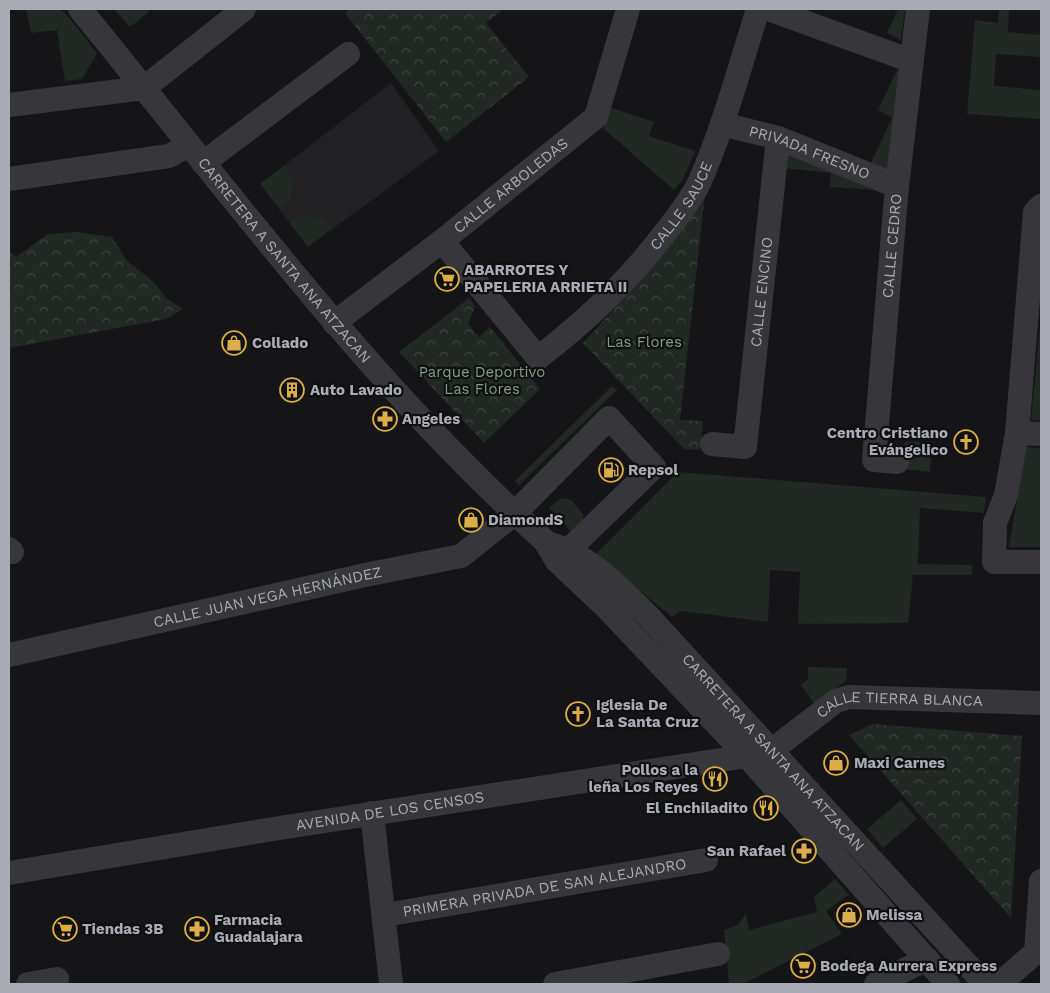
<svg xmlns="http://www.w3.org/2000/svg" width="1050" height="993" font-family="'Work Sans',sans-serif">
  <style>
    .built { fill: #212124 }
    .grass { fill: #222823 }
    .forest { fill: url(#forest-crowns) }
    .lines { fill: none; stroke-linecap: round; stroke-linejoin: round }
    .minor { stroke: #37373b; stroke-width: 24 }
    .labels { text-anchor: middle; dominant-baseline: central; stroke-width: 4.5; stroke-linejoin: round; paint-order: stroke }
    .street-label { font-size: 15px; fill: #a9acb5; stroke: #101012 }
    .poi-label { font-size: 15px; font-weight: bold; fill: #a9acb5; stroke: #101012; text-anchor: start }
    .park-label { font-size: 15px; fill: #829e84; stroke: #101012 }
  </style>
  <defs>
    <pattern id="forest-crowns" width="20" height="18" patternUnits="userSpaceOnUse" patternTransform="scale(1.25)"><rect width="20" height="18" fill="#222823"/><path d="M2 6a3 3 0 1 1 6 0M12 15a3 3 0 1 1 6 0" fill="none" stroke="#3f4441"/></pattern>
  </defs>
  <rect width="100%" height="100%" fill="#151517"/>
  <polygon class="built" points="391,83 439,151 308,247 260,184"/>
  <g class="grass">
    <polygon points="26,9 59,9 66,14 97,53 82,79 65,81 57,30 31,33"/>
    <polygon points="114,9 147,9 149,12 130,27"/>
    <polygon points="898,9 905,9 901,40 887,33"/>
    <polygon points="999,9 1009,10 1008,32 1041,35 1041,57 996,54 994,86 1041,90 1041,119 967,114 975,20 998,23"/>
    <polygon points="899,66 892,174 870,165 892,118 878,110"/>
    <polygon points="609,107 654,122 649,136 695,151 682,181 674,190 603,128 607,121"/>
    <polygon points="784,145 878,190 830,187 831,173 783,168"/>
    <polygon points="284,166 295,181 289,202 280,208 260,184"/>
    <polygon points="300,216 321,217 331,228 308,247 290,223"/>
    <polygon points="1041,315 1041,421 1031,420"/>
    <polygon points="612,386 617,390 519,485 515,481"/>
    <polygon points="905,441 932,443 930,472 903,469"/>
    <polygon points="1026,447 1041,448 1041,547 1009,547"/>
    <polygon points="678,472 986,497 984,513 920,508 918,564 972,565 972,575 913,575 908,623 798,624 800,572 770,570 768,622 681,611 672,617 596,554"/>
    <polygon points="562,498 571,500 583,514 583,524 574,535 549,508"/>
    <polygon points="808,667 847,668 846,681 814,703 801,685 808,679"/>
    <polygon points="901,800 917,819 883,848 867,829"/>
    <polygon points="835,879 849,895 826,911 842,934 743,984 729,984 724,930 738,925 746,913 749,930 817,912 814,897"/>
  </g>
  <g class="forest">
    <polygon points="349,9 503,9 486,23 529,77 446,142 345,13"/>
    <polygon points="705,193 680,420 703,421 700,450 684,449 583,343 655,264"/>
    <polygon points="77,232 112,237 127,261 153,281 166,298 183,309 166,319 9,348 9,251 16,257 48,234"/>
    <polygon points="469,298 475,306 468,324 479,337 490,327 540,389 484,443 399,352"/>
    <polygon points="873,724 1022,736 1011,918 849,735"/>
  </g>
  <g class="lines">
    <g class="minor">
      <path id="s1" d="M80,9c149,182 289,374 465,532l12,20 49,46 141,149 201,228"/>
      <polyline points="768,9 912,61"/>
      <polyline points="9,105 144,88 244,9"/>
      <path id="s2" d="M722,124l56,14 119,48"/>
      <polyline points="203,163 348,54"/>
      <polyline points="9,179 169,156 189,145"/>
      <polyline points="1041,206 1035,212 1017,433 1006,495 995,523 994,562 1041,562"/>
      <path id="s3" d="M442,241l96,117c47,-36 89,-75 126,-124 13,-16 27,-34 36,-53 24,-55 40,-115 58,-172"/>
      <path id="s4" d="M334,323l108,-82 154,-124 32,-108"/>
      <polyline points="1017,433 1041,434"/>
      <path id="s5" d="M712,444l33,3 33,-309"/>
      <path id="s6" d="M897,462l-23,-2 23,-274 21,-177"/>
      <path id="s7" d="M554,545c37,12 69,46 96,73l335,366"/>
      <polyline points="9,549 12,552"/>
      <path id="s8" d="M9,655l356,-80 96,-19 53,-42 95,-96 45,49 -97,94"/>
      <polyline points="372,813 391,984"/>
      <path id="s9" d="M9,873l264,-44 474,-73 25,-6 64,-49 13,-4 192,6"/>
      <path id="s10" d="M385,915l321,-55"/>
      <polyline points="28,984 57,979"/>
      <polyline points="555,984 718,954"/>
      <polyline points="876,984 927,959"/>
      <polyline points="999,984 1036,952 1041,881"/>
    </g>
  </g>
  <defs>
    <g id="supermarket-ring" transform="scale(1.25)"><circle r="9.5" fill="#101012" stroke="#dcad48" stroke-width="1.5"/><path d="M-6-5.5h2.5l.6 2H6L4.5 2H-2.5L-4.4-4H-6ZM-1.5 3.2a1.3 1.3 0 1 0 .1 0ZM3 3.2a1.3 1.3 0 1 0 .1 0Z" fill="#dcad48"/></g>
    <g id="shop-ring" transform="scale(1.25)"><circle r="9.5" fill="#101012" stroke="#dcad48" stroke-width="1.5"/><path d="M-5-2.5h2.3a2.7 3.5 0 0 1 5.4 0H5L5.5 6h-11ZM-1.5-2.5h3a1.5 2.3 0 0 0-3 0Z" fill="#dcad48"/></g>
    <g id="building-ring" transform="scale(1.25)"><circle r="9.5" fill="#101012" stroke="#dcad48" stroke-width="1.5"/><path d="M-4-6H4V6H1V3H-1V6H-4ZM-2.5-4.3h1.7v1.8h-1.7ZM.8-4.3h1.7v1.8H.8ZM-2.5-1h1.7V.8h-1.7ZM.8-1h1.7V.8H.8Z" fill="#dcad48"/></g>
    <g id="pharmacy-ring" transform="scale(1.25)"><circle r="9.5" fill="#101012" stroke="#dcad48" stroke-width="1.5"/><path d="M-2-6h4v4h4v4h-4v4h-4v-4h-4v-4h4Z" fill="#dcad48"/></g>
    <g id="church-ring" transform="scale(1.25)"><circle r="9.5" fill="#101012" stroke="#dcad48" stroke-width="1.5"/><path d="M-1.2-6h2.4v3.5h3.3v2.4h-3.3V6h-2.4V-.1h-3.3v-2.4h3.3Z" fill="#dcad48"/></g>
    <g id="fuel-ring" transform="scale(1.25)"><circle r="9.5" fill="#101012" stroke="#dcad48" stroke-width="1.5"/><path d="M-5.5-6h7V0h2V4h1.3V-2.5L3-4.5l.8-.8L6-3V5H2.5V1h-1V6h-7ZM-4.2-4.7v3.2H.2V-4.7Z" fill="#dcad48"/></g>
    <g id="restaurant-ring" transform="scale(1.25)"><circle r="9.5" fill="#101012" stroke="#dcad48" stroke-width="1.5"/><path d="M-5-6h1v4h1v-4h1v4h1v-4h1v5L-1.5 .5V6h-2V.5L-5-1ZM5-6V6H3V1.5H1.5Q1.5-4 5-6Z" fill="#dcad48"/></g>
  </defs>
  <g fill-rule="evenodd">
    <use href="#supermarket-ring" x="447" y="279"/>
    <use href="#shop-ring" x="234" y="343"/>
    <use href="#building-ring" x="292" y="390"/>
    <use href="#pharmacy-ring" x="385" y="419"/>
    <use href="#church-ring" x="966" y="442"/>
    <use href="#fuel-ring" x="611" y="470"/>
    <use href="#shop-ring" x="471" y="520"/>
    <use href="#church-ring" x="578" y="714"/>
    <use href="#shop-ring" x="836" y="763"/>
    <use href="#restaurant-ring" x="715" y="779"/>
    <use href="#restaurant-ring" x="766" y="808"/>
    <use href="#pharmacy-ring" x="804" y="851"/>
    <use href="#shop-ring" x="849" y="915"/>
    <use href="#supermarket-ring" x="65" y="929"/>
    <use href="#pharmacy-ring" x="197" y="929"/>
    <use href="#supermarket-ring" x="803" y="966"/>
  </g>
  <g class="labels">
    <g class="street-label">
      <text stroke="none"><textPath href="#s2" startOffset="92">PRIVADA FRESNO</textPath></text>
      <text stroke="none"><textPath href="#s4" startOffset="224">CALLE ARBOLEDAS</textPath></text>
      <text stroke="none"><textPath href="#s3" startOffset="362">CALLE SAUCE</textPath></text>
      <text stroke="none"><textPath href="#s6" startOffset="238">CALLE CEDRO</textPath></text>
      <text stroke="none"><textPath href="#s1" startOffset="324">CARRETERA A SANTA ANA ATZACAN</textPath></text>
      <text stroke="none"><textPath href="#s5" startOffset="189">CALLE ENCINO</textPath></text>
      <text stroke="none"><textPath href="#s8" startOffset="265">CALLE JUAN VEGA HERNÁNDEZ</textPath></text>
      <text stroke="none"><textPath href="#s9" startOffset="916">CALLE TIERRA BLANCA</textPath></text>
      <text stroke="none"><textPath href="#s7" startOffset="304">CARRETERA A SANTA ANA ATZACAN</textPath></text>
      <text stroke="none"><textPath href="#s9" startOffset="386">AVENIDA DE LOS CENSOS</textPath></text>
      <text stroke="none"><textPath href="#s10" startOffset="162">PRIMERA PRIVADA DE SAN ALEJANDRO</textPath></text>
    </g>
    <g class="poi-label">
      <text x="464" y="270">ABARROTES Y<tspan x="464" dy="17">PAPELERIA ARRIETA II</tspan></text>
      <text x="252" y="343">Collado</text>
      <text x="310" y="390">Auto Lavado</text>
      <text x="402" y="419">Angeles</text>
      <text x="948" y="433" text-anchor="end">Centro Cristiano<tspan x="948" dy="17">Evángelico</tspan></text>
      <text x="628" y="470">Repsol</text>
      <text x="488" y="520">DiamondS</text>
      <text x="596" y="705">Iglesia De<tspan x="596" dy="17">La Santa Cruz</tspan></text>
      <text x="854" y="763">Maxi Carnes</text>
      <text x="698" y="770" text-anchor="end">Pollos a la<tspan x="698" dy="17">leña Los Reyes</tspan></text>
      <text x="748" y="808" text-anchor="end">El Enchiladito</text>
      <text x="786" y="851" text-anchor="end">San Rafael</text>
      <text x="866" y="915">Melissa</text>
      <text x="214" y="920">Farmacia<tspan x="214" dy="17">Guadalajara</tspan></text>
      <text x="82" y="929">Tiendas 3B</text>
      <text x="820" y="966">Bodega Aurrera Express</text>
    </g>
    <g class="park-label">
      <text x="644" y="342">Las Flores</text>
      <text x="482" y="372">Parque Deportivo<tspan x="482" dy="17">Las Flores</tspan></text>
    </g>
  </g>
  <rect width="1050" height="993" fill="none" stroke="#a9acb5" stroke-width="20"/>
</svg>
